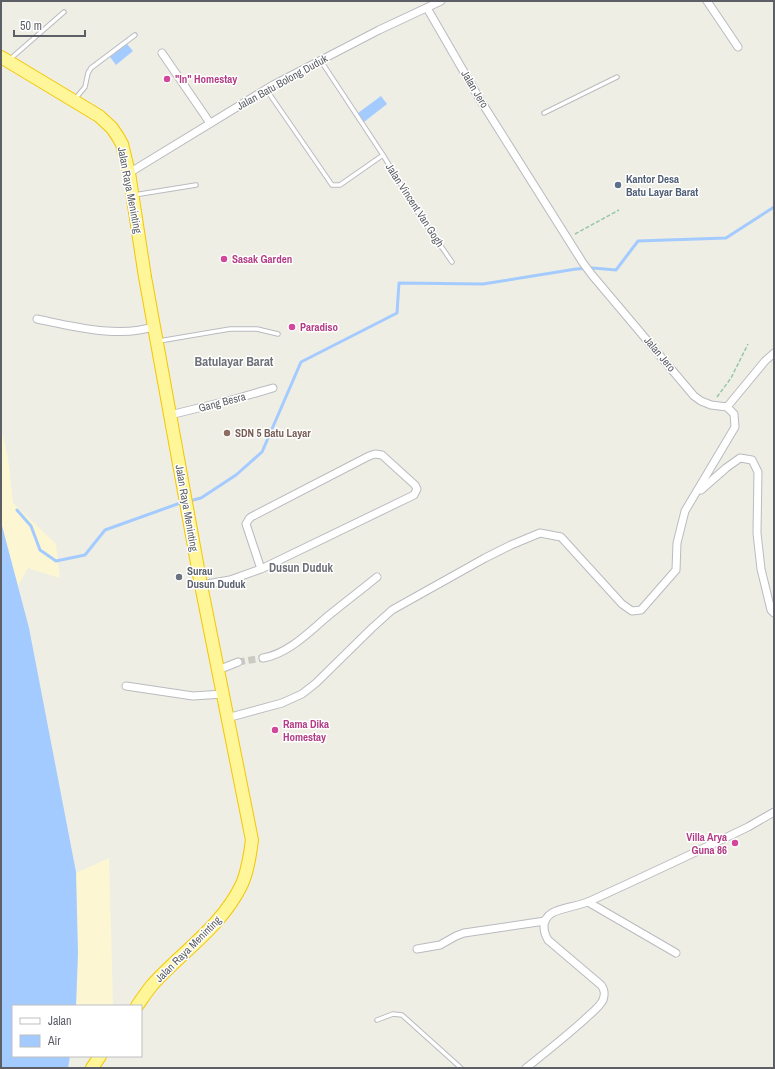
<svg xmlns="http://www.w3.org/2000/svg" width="775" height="1069" font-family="'Archivo Narrow',sans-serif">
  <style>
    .sand { fill: #fcf7d2 }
    .water { fill: #a4cbff }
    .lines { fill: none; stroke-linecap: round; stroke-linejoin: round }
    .stream { stroke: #a4cbff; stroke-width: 3 }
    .minor-tunnel { stroke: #cacac4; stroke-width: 7; stroke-dasharray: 7 3.5; stroke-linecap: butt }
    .service-casing { stroke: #b9bbc0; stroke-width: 5.5 }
    .minor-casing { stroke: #b9bbc0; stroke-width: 9 }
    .trunk-casing { stroke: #f3c700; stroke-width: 14 }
    .path { stroke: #97c6ab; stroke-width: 1.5; stroke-dasharray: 4 2; stroke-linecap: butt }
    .service { stroke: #fff; stroke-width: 3.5 }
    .minor { stroke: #fff; stroke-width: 7 }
    .trunk { stroke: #fff69a; stroke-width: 12 }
    .hotel-dot { fill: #d1479c; stroke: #fff; stroke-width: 1.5 }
    .service-dot { fill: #5c6f8a; stroke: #fff; stroke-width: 1.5 }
    .education-dot { fill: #8d6e63; stroke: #fff; stroke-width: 1.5 }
    .worship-dot { fill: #6b7280; stroke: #fff; stroke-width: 1.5 }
    .labels { text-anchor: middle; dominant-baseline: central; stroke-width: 3; stroke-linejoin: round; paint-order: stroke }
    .hotel-label { font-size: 11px; font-weight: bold; fill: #b23c85; stroke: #fff; text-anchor: start }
    .street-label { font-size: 11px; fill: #5c5f65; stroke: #fff }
    .service-label { font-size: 11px; font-weight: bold; fill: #4e5e75; stroke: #fff; text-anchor: start }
    .education-label { font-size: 11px; font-weight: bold; fill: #785e54; stroke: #fff; text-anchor: start }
    .worship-label { font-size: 11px; font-weight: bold; fill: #5b616d; stroke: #fff; text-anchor: start }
    .neighbourhood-label { font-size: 12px; font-weight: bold; fill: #6d7077; stroke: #fff }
    .quarter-label { font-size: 13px; font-weight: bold; fill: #6d7077; stroke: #fff }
  </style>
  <rect width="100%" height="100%" fill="#efeee4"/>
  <g class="sand">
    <polygon points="1,427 8,458 13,503 56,544 60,578 28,568 18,586 1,522"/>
    <polygon points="109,858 113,1006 76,1006 78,953 76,873"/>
  </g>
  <g class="water">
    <polygon points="127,44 133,51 116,65 110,57"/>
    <polygon points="381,96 387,104 364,122 358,113"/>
    <polygon points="1,522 29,628 76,872 78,953 76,1006 13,1006 13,1056 70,1056 68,1068 1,1068"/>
  </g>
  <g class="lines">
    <g class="stream">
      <polyline points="189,501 201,498 236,475 262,452 301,362 397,313 399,283 483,284 576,269 593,268 616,270 638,241 726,238 774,207"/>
      <polyline points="17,510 31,526 40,550 56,561 85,555 105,530 183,502"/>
    </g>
    <polyline class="minor-tunnel" points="238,662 263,658"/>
    <g class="service-casing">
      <g id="service">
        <polyline points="9,60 64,12"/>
        <polyline points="321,61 383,155"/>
        <polyline points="266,89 332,185 340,185 383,155 420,216 452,262"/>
        <polyline points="75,99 85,87 88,73 91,68 135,35"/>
        <polyline points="544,113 617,77"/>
        <polyline points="134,195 196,185"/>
        <polyline points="159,341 230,329 257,329 278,334"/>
        <polyline points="377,1020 393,1014 402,1015 461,1068"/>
      </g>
    </g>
    <g class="minor-casing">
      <g id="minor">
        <polyline points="707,1 738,47"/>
        <polyline points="162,53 210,123"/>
        <polyline points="129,173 273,85 379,30 441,1"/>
        <path d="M37,319c34,7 84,20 118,7"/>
        <polyline points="727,407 765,361 774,353"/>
        <polyline points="170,415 235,399 273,388"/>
        <polyline points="701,490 726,468 740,458 752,460 758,472 757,533 761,569 771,610 774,613"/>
        <polyline points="201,585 230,580 261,569 414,495 417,489 415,485 382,455 375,454 369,456 251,517 249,519 246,524 261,569"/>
        <path d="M263,658c25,-4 46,-26 65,-42 16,-13 33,-26 49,-39"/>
        <polyline points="218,670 238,662"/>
        <polyline points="126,686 193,696 223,694"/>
        <polyline points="227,718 282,703 302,694 316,683 372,628 392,610 485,558 511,545 540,533 561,537 622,604 632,611 641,610 676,570 677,543 685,511 735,427 734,414 727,407 711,405 701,401 694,396 592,275 583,263 479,98 427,8"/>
        <polyline points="588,902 676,953"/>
        <polyline points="417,949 440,945 456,936 464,933 545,921"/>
        <path d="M526,1068c19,-15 39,-31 58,-48 6,-6 15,-12 19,-20 2,-6 2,-10 -2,-15l-53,-45c-5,-9 -7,-20 4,-27 9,-5 27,-7 38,-12 53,-24 106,-49 158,-74l26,-15"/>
      </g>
    </g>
    <g class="trunk-casing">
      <g id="trunk">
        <path d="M1,57l98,59 13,12 6,9 4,7 7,29 16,104 56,308 51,255c-2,15 -4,30 -10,44 -20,42 -59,67 -89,100 -6,7 -11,15 -16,22"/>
        <polyline points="92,1068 100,1056"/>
      </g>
    </g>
    <g class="path">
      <polyline points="575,234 619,210"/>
      <polyline points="717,397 731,378 748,344"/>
    </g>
    <use href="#service" class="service"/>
    <use href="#minor" class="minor"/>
    <use href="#trunk" class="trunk"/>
  </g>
  <g class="hotel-dot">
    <circle cx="167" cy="79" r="4"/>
    <circle cx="224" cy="259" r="4"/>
    <circle cx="292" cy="327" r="4"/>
    <circle cx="275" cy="730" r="4"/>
    <circle cx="735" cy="843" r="4"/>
  </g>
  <circle class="service-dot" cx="618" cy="185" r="4"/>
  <circle class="education-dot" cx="227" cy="433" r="4"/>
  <circle class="worship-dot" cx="179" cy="577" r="4"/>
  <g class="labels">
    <g class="hotel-label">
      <text x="175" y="79">"In" Homestay</text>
      <text x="232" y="259">Sasak Garden</text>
      <text x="300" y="327">Paradiso</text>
      <text x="283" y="724">Rama Dika<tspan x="283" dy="13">Homestay</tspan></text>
      <text x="727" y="837" text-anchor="end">Villa Arya<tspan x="727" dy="13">Guna 86</tspan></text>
    </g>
    <g class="street-label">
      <text transform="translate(282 82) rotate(-29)">Jalan Batu Bolong Duduk</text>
      <text transform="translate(475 89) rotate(59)">Jalan Jero</text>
      <text transform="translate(130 190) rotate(79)">Jalan Raya Meninting</text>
      <text transform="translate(415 205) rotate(57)">Jalan Vincent Van Gogh</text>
      <text transform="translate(660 354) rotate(50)">Jalan Jero</text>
      <text transform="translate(222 402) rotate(-15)">Gang Besra</text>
      <text transform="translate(187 508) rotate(80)">Jalan Raya Meninting</text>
      <text transform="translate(188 949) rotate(-45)">Jalan Raya Meninting</text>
    </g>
    <g class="service-label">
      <text x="626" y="179">Kantor Desa<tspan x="626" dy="13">Batu Layar Barat</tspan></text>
    </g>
    <g class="education-label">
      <text x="235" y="433">SDN 5 Batu Layar</text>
    </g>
    <g class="worship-label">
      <text x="187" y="571">Surau<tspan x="187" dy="13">Dusun Duduk</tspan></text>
    </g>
    <g class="neighbourhood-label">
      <text x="301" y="568">Dusun Duduk</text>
    </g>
    <g class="quarter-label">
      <text x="234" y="361">Batulayar Barat</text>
    </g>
  </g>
  <rect width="775" height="1069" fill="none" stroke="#5c5f65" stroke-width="4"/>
  <rect x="12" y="1005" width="130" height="52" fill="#ffffff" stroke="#bebfc1"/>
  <rect x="20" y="1018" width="20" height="6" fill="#ffffff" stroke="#bebfc1"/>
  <text x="48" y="1025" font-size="12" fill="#5c5f65">Jalan</text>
  <rect x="20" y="1035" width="20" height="12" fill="#a4cbff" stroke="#bebfc1"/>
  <text x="48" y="1045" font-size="12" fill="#5c5f65">Air</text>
  <path d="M14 30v6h71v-6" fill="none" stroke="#5c5f65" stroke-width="2"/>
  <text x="20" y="30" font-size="12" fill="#5c5f65" stroke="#ffffff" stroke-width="3" paint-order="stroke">50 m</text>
</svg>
